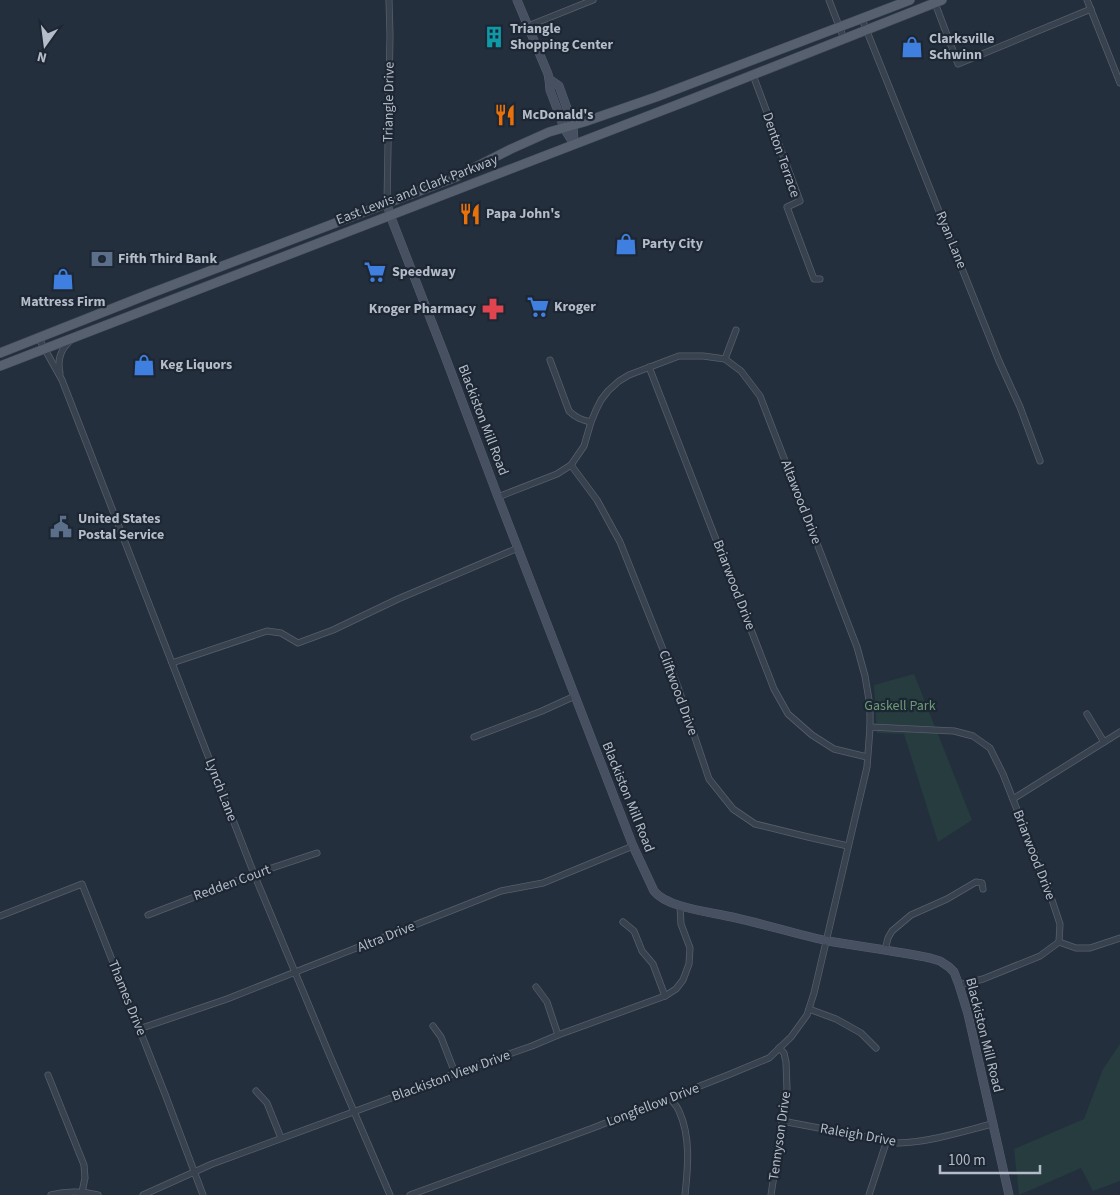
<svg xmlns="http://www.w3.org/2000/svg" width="1120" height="1195" font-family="'Source Sans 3',sans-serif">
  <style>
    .green { fill: #263c3f }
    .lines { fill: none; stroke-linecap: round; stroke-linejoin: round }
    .minor-casing { stroke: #565f6c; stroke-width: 7 }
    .secondary-casing { stroke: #565f6c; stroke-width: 9 }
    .primary-casing { stroke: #414a57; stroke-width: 10 }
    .minor { stroke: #38414e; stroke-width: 5.5 }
    .secondary { stroke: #465061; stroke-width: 8 }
    .primary { stroke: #56606e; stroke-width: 9 }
    .labels { text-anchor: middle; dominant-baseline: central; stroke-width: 4.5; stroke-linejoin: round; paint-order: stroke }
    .poi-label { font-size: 14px; font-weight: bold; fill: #b4bcc9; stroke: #1d2633; text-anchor: start }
    .street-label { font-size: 14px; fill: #b4bcc9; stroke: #1d2633 }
    .park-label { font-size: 14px; fill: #6b9a76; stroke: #1d2633 }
  </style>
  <rect width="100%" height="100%" fill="#242f3e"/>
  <g class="green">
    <polygon points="914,674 972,820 938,842 904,734 877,733 874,685"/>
    <polygon points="1120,1044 1120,1181 1093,1191 1081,1168 1019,1195 1014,1149 1084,1119 1103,1069"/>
  </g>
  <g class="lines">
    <g class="minor-casing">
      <g id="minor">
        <polyline points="829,0 844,39"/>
        <polyline points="1087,0 1120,83"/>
        <polyline points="935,3 958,64 1091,9"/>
        <polyline points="862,19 999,361 1020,407 1040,461"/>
        <polyline points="528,26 593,0"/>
        <polyline points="753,75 800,201 787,207 814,279 820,279"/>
        <polyline points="387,203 390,35 389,0"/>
        <polyline points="38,337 62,380 254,874 330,1056 390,1195"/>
        <polyline points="725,359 736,330"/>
        <path d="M550,360l19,51c7,7 13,9 22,11"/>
        <polyline points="649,367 774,689 788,714 812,735 834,749 867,757"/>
        <path d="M60,373c-3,-13 0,-23 10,-32"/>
        <polyline points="571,465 597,500 620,542 678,687 709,779 733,809 755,824 808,837 848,846"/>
        <polyline points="172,663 267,631 281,633 298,643 333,630 398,599 518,548"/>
        <polyline points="1087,714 1104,742"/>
        <polyline points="870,727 954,731 973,736 990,748 1003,774 1049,891 1060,924 1059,942"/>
        <polyline points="474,737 542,711 575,696"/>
        <polyline points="1013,799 1120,732"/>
        <polyline points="148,915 254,874 317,853"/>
        <polyline points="0,916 82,884 165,1094 203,1195"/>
        <polyline points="623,922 634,931 642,951 653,964 665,996"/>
        <polyline points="885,950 888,938 892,931 911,915 947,899 976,882 982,883 983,889"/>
        <polyline points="959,985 983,979 1040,956 1059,942 1076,948 1090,948 1120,938"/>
        <polyline points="536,987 547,1002 558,1035"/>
        <polyline points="809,1009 836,1019 861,1033 876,1048"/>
        <polyline points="433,1026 441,1037 455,1073"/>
        <polyline points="139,1029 227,999 501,891 543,883 633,846"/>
        <polyline points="48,1075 84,1165 85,1178 82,1192"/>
        <polyline points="256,1091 267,1103 281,1138"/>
        <path d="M670,1098c3,4 7,8 9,13 12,26 9,56 6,84"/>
        <path d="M782,1121l116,22c32,-1 63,-11 94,-19"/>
        <path d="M51,1195c16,-4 31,-4 47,0"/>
        <polyline points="143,1195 212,1164 413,1090 455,1073 532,1046 558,1035 665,996 676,989 683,980 689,964 690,948 681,924 680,906"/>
        <polyline points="410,1195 593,1128 728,1075 769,1058 791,1037 807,1015 814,993 867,767 870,728 870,706 865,676 857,647 760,396 741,371 725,359 703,356 679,356 671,359 629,375 619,381 608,391 601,400 596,410 591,422 584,446 571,465 557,474 498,497"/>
        <polyline points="771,1195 787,1089 786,1062 784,1053 779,1048"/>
        <polyline points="869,1195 887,1140"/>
      </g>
    </g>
    <g class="secondary-casing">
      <g id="secondary">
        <polyline points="517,0 548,74 549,79 550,90 559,114 564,128 574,144"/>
        <polyline points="549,79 559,86 573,125 574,142"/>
        <path d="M387,203l3,12 55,141 53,141 135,349 21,45c13,17 57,21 78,26 32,7 64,17 96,24 34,6 68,10 102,17l10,3 9,6 5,5 5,13 9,29 41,181"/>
      </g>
    </g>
    <g class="primary-casing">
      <g id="primary">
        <polyline points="0,353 149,294 456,177 511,149 549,132 584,122 656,97 910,0"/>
        <polyline points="0,366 692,99 942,0"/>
      </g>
    </g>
    <use href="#minor" class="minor"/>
    <use href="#secondary" class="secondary"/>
    <use href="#primary" class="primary"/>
  </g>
  <defs>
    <g id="building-bare" transform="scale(1.725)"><path d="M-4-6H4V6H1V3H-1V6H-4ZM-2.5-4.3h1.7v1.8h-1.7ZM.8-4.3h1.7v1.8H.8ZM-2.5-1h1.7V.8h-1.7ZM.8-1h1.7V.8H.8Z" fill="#0f9aa8" stroke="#1d2633" stroke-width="2.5" paint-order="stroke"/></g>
    <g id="shop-bare" transform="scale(1.725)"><path d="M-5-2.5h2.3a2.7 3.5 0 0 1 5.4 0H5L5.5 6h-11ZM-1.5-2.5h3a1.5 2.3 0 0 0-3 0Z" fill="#3f7fe0" stroke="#1d2633" stroke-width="2.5" paint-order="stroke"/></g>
    <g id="restaurant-bare" transform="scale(1.725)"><path d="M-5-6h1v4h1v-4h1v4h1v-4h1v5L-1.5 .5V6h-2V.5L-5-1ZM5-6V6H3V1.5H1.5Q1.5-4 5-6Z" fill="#e8710a" stroke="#1d2633" stroke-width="2.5" paint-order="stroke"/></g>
    <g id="bank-bare" transform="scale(1.725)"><path d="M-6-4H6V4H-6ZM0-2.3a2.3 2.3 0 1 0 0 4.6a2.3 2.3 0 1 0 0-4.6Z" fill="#5c6f8a" stroke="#1d2633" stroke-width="2.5" paint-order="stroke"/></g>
    <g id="supermarket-bare" transform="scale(1.725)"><path d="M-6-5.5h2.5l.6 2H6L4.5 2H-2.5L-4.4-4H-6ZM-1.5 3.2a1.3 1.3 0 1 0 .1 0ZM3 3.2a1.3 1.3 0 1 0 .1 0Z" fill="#3f7fe0" stroke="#1d2633" stroke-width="2.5" paint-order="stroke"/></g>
    <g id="pharmacy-bare" transform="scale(1.725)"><path d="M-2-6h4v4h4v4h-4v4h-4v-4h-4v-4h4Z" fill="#e0444e" stroke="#1d2633" stroke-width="2.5" paint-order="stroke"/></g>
    <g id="civic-bare" transform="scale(1.725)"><path d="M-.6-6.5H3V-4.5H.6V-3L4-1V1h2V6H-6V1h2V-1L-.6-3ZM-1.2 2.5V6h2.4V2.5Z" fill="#5c6f8a" stroke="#1d2633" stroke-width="2.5" paint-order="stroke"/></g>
  </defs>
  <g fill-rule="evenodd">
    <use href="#building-bare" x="494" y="37"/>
    <use href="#shop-bare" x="912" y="47"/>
    <use href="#restaurant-bare" x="505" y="115"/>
    <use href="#restaurant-bare" x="470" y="214"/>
    <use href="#shop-bare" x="626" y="244"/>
    <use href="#bank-bare" x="102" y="259"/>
    <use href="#supermarket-bare" x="375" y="272"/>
    <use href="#shop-bare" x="63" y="279"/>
    <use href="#supermarket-bare" x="538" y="307"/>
    <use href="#pharmacy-bare" x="493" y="309"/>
    <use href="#shop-bare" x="144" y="365"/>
    <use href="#civic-bare" x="61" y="527"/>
  </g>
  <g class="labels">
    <g class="poi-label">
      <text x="510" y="29">Triangle<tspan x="510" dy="16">Shopping Center</tspan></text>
      <text x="929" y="39">Clarksville<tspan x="929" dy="16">Schwinn</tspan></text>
      <text x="522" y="115">McDonald's</text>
      <text x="486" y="214">Papa John's</text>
      <text x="642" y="244">Party City</text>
      <text x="118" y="259">Fifth Third Bank</text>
      <text x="392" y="272">Speedway</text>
      <text x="63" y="302" text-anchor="middle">Mattress Firm</text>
      <text x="554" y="307">Kroger</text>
      <text x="476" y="309" text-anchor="end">Kroger Pharmacy</text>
      <text x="160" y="365">Keg Liquors</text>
      <text x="78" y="519">United States<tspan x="78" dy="16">Postal Service</tspan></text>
    </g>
    <g class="street-label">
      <text transform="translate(389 102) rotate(-89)">Triangle Drive</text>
      <text transform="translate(781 155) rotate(71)">Denton Terrace</text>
      <text transform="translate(417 190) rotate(-21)">East Lewis and Clark Parkway</text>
      <text transform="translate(951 240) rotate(68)">Ryan Lane</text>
      <text transform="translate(483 420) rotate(69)">Blackiston Mill Road</text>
      <text transform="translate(801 502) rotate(69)">Altawood Drive</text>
      <text transform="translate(734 585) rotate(69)">Briarwood Drive</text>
      <text transform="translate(678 693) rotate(70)">Cliftwood Drive</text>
      <text transform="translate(221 790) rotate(69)">Lynch Lane</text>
      <text transform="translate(628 797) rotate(68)">Blackiston Mill Road</text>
      <text transform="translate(1034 855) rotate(69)">Briarwood Drive</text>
      <text transform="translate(232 883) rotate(-20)">Redden Court</text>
      <text transform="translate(386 937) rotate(-22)">Altra Drive</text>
      <text transform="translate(127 998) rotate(68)">Thames Drive</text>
      <text transform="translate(984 1035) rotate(76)">Blackiston Mill Road</text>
      <text transform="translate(451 1076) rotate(-20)">Blackiston View Drive</text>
      <text transform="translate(653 1105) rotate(-21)">Longfellow Drive</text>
      <text transform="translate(858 1135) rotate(10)">Raleigh Drive</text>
      <text transform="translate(780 1136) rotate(-82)">Tennyson Drive</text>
    </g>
    <g class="park-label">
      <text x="900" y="706">Gaskell Park</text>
    </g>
  </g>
  <g transform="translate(45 45) rotate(194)" stroke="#1d2633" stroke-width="4" paint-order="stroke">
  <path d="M0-4L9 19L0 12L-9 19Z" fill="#b4bcc9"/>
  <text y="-8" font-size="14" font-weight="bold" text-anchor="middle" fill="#b4bcc9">N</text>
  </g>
  <path d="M940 1165v8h100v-8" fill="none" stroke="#b4bcc9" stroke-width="2.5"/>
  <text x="948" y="1165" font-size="15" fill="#b4bcc9" stroke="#1d2633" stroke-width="4" paint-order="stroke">100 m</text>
</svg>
